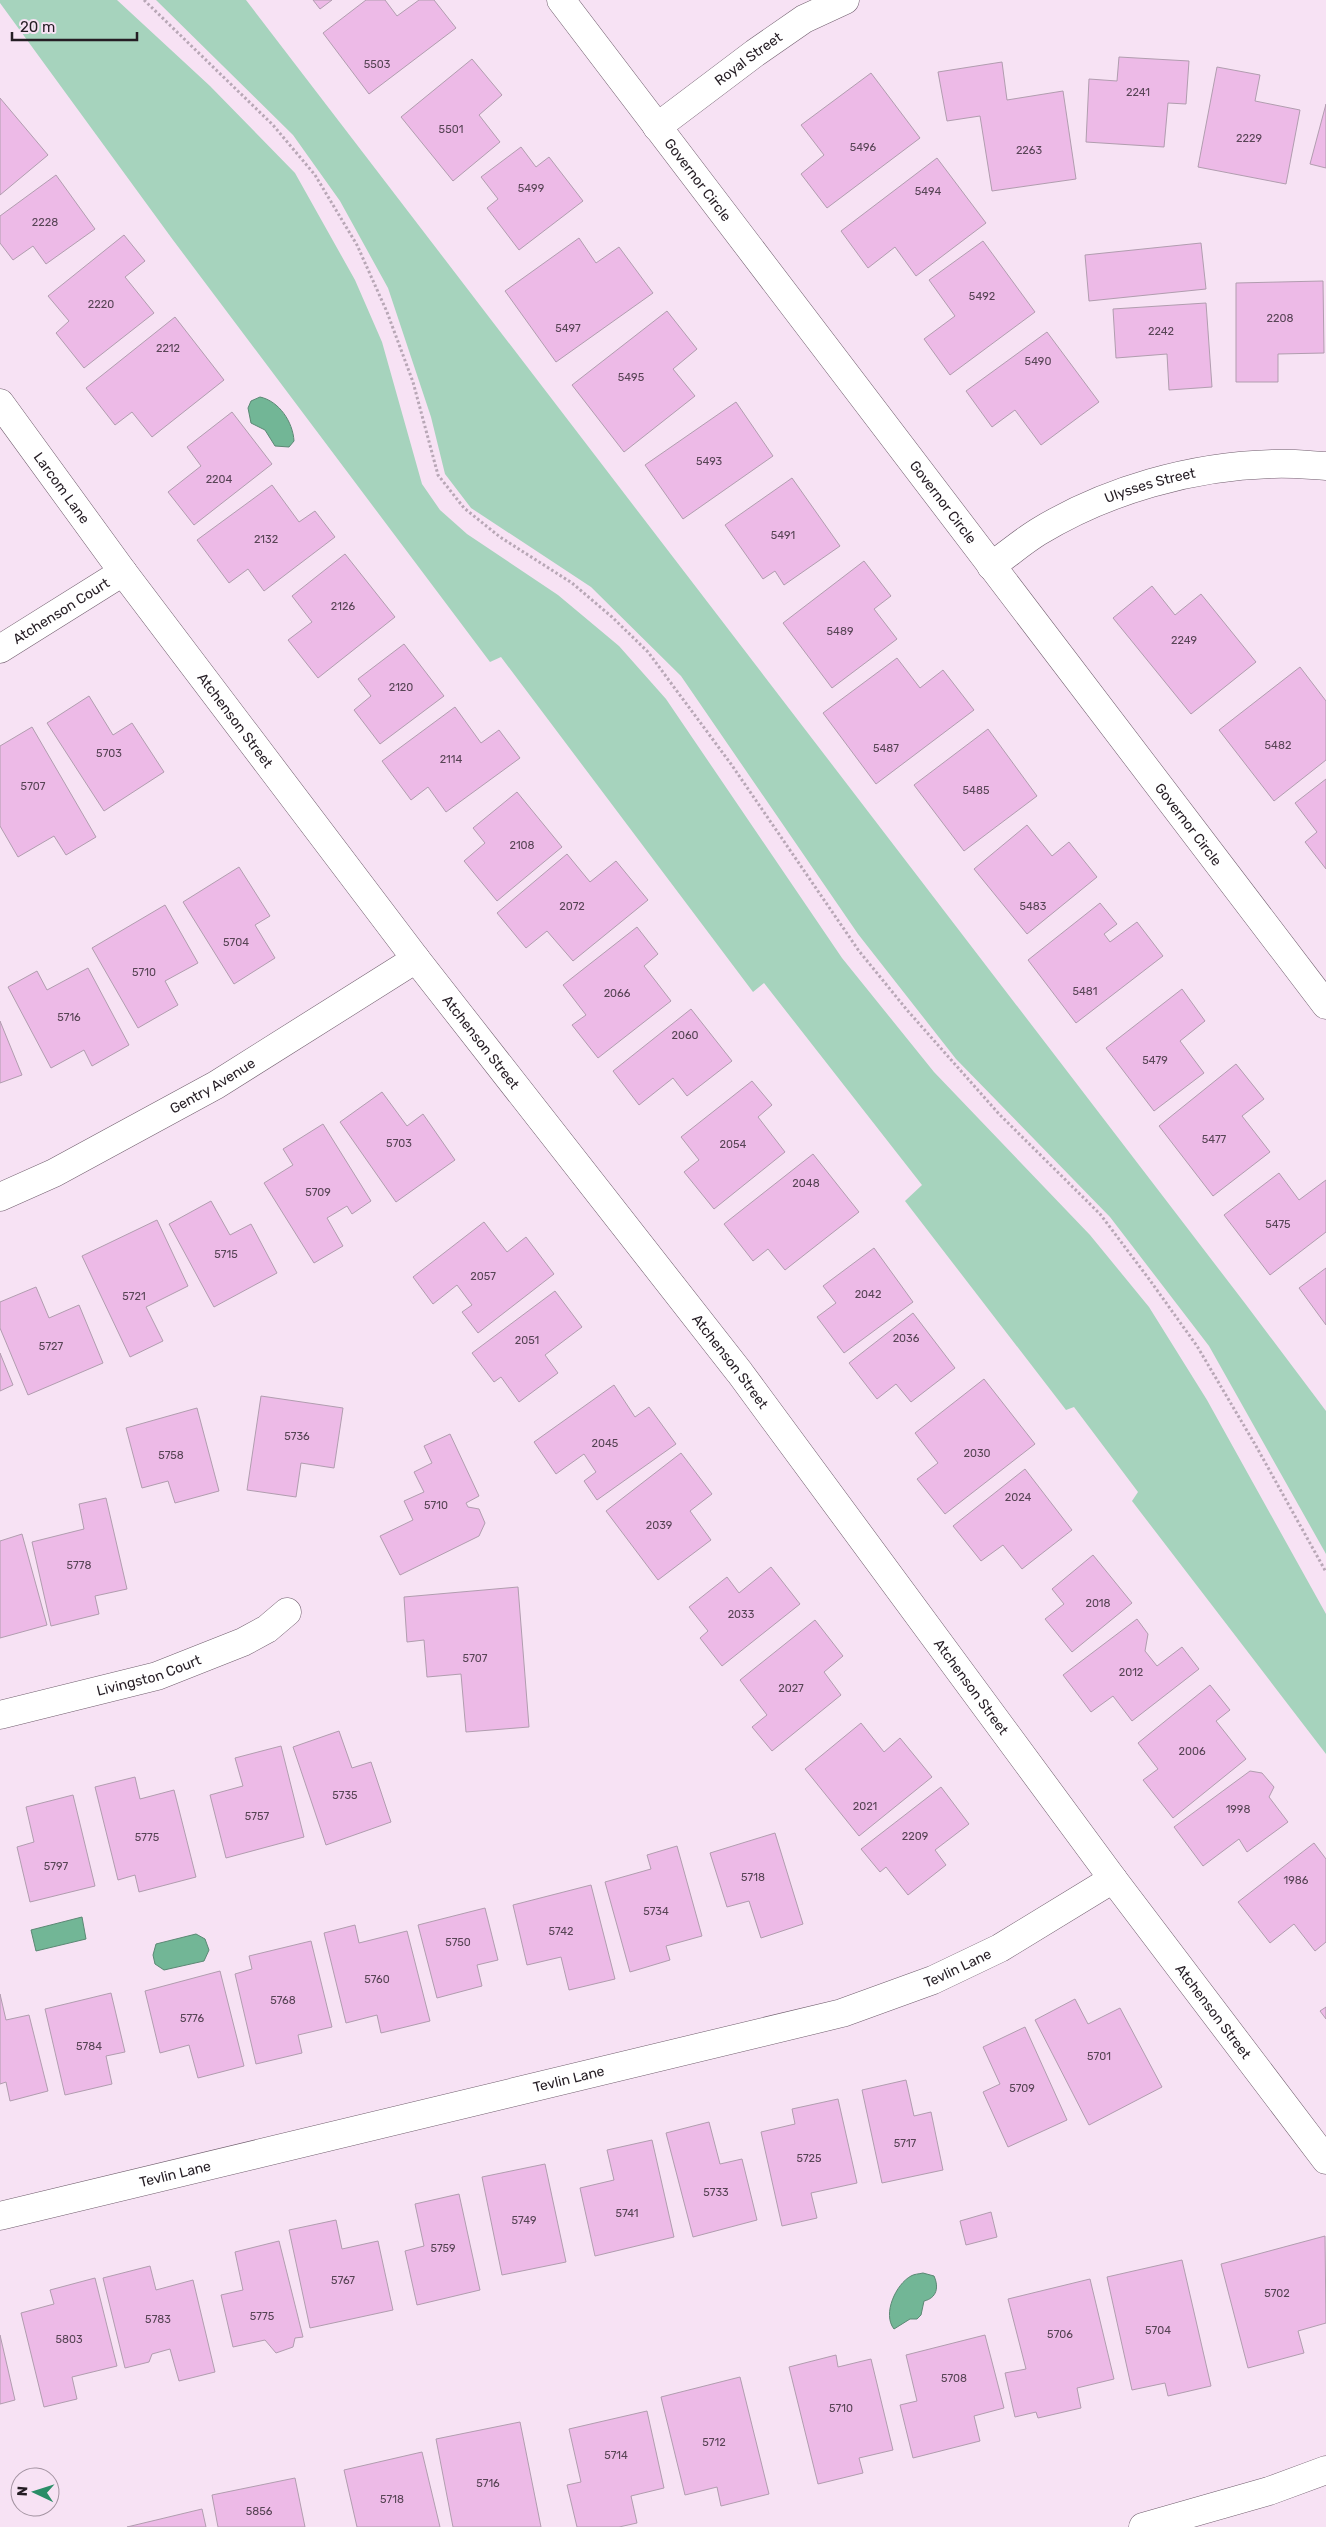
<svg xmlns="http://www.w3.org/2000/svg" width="1326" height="2527" font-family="Rubik,sans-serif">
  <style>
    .green { fill: #a6d3bd }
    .water { fill: #72b696; stroke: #5b8874 }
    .building { fill: #edbae7; stroke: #b19daf }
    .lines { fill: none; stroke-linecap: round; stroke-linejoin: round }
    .street-casing { stroke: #705e6d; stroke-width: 29 }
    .secondary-casing { stroke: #705e6d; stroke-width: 29 }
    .path { stroke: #b8a7b6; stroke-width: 3; stroke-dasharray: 2.5 2.5; stroke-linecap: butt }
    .street { stroke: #fff; stroke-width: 28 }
    .secondary { stroke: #fff; stroke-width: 28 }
    .labels { text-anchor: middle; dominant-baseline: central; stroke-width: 4.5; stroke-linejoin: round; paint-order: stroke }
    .number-label { font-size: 11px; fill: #574455 }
    .street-label { font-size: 14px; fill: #251d24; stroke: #f7e2f4 }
  </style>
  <rect width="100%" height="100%" fill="#f7e2f4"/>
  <g class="green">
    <polygon points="0,0 117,0 210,86 295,173 355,280 382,342 422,484 440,510 467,534 558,595 619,646 666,699 842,958 934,1072 1090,1235 1149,1307 1207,1400 1326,1614 1326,1754 1132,1501 1138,1492 1074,1407 1066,1410 905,1201 922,1185 764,983 753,992 501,657 490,662 173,240 0,3"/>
    <polygon points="156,0 246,0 1244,1302 1326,1411 1326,1554 1209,1346 1110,1217 956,1059 858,934 681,676 591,587 471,508 445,474 431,417 388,288 340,201 293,135"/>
  </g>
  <g class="water">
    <path d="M260,397c19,4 33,25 34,44l-5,6 -14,-1 -10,-16 -14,-7 -3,-15 3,-7z"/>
    <polygon points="82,1917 86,1939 36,1951 31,1930"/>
    <polygon points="196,1934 205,1939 209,1950 204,1961 164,1970 155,1964 153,1955 156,1944"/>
    <path d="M923,2273l11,3c5,11 3,22 -10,25l-3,14 -4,4h-7l-16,10c-12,-15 2,-45 17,-53 3,-2 8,-2 12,-3z"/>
  </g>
  <g class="building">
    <polygon points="313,0 332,0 320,9"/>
    <polygon points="366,0 385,0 397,16 419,0 434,0 456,28 369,94 323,33"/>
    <polygon points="1119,57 1189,61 1186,104 1168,103 1164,147 1086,142 1089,79 1117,81"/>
    <polygon points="472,59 502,95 479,115 500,142 453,181 401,117"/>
    <polygon points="1002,62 1007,100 1063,91 1076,179 992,191 980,116 947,121 938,72"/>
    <polygon points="1217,67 1260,75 1255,101 1300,110 1286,184 1198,167"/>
    <polygon points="871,73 920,138 827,208 801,174 824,155 801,125"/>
    <polygon points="0,98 48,155 0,195"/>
    <polygon points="1326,104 1326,168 1310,164"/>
    <polygon points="521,147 536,167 549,157 583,201 519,250 487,208 498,199 481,177"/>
    <polygon points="937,158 986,223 916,276 895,247 868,268 841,231"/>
    <polygon points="56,175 95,229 46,264 33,246 13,260 0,243 0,216"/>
    <polygon points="124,235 145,261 125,277 154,313 84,368 56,333 69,321 48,296"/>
    <polygon points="579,238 596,263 619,247 653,293 556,362 505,291"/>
    <polygon points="983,241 1035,312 950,375 924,339 955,316 929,280"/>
    <polygon points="1201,243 1206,289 1089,301 1085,255"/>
    <polygon points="1323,281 1324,353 1278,354 1278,382 1236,382 1236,283"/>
    <polygon points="1206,303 1212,387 1169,390 1167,354 1116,358 1113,309"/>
    <polygon points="667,311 697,349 673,369 695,396 624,452 572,385"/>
    <polygon points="175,317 224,380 152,437 132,412 115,425 86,388"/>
    <polygon points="1047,332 1099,402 1041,445 1015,410 992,427 966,391"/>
    <polygon points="736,402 773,456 683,519 645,465"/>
    <polygon points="232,412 272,464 194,525 168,492 201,466 187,447"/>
    <polygon points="792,478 840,546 784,585 775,571 763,579 725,525"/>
    <polygon points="272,485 299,522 315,511 335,537 264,591 248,569 229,583 197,540"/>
    <polygon points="345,554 395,617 318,678 288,640 312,622 292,596"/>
    <polygon points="864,561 891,596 874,609 897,639 832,688 783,623"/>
    <polygon points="1152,586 1175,615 1201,594 1256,662 1191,714 1113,618"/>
    <polygon points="404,644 444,696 380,744 354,710 371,696 358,679"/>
    <polygon points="897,658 920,688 943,670 974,710 876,784 823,713"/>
    <polygon points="1300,667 1326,701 1326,760 1274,801 1219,730"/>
    <polygon points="89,696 113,735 132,723 164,772 104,811 47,723"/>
    <polygon points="455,707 481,743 499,730 520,758 446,812 428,787 411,800 382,761"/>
    <polygon points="32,727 96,837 66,855 54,836 18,857 0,826 0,746"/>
    <polygon points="988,729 1037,796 964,851 914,785"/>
    <polygon points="1326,779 1326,869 1305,842 1317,832 1295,803"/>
    <polygon points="517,792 562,847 497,901 464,861 485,843 473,828"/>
    <polygon points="1027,825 1052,856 1069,842 1097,877 1027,934 974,869"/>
    <polygon points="567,854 590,882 616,861 648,900 573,961 547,931 526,948 497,913"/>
    <polygon points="239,867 270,916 255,925 275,958 234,984 183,902"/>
    <polygon points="1100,903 1117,924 1104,934 1110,942 1137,922 1163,956 1076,1023 1028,960"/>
    <polygon points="165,905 198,963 165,981 178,1005 138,1028 92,948"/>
    <polygon points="637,927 658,954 644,966 671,1001 598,1058 572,1025 586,1015 563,985"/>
    <polygon points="88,968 129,1045 92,1066 84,1050 51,1068 8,987 37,971 47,990"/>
    <polygon points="1182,989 1205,1021 1180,1041 1204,1073 1154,1111 1106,1048"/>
    <polygon points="691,1009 732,1061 687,1096 673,1078 639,1105 613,1071"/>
    <polygon points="0,1021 22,1075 0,1083"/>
    <polygon points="1236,1064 1264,1099 1242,1116 1270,1152 1213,1196 1159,1126"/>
    <polygon points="752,1081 772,1105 758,1117 785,1152 714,1209 684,1172 699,1160 681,1137"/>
    <polygon points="382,1092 407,1126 423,1114 455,1160 396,1202 340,1122"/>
    <polygon points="323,1124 371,1201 352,1214 347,1206 327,1218 343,1246 314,1263 264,1183 293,1165 283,1149"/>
    <polygon points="813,1154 859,1212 785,1270 768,1249 753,1261 724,1224"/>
    <polygon points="1279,1173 1299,1200 1326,1180 1326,1232 1270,1275 1224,1215"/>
    <polygon points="211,1201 230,1235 251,1224 277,1273 214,1307 169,1224"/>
    <polygon points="157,1220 188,1286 146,1307 163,1341 130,1357 82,1256"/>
    <polygon points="484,1222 507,1252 526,1237 554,1274 478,1333 462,1312 472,1305 457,1285 433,1304 413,1277"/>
    <polygon points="874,1248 913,1302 844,1353 817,1317 836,1303 823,1286"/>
    <polygon points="1326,1268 1326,1325 1299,1288"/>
    <polygon points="36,1287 49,1318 79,1305 103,1363 28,1395 0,1328 0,1302"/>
    <polygon points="555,1291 582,1327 545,1355 558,1373 519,1402 501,1377 494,1382 472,1353"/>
    <polygon points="913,1313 955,1368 911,1402 896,1384 877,1399 849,1363"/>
    <polygon points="0,1353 13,1385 0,1391"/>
    <polygon points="984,1379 1035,1444 945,1514 917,1479 938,1463 915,1433"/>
    <polygon points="614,1385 635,1417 649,1407 676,1444 597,1500 584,1481 596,1472 584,1454 556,1474 534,1442"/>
    <polygon points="261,1396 343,1408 334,1468 301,1463 296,1497 247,1490"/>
    <polygon points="197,1408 219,1491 175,1503 168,1481 142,1488 126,1428"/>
    <polygon points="450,1434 479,1496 466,1503 468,1507 479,1509 485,1523 479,1536 400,1575 380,1536 413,1520 404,1501 424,1492 414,1472 432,1463 424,1446"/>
    <polygon points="681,1453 712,1494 690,1511 711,1540 658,1580 606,1511"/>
    <polygon points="1025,1469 1072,1530 1022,1569 1003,1545 981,1561 953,1526"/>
    <polygon points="106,1498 127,1589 95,1596 99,1614 51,1626 32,1542 84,1529 79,1504"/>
    <polygon points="22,1534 47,1625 0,1638 0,1541"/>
    <polygon points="1093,1555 1132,1603 1072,1652 1045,1619 1064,1604 1052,1589"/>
    <polygon points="771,1567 800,1604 722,1666 700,1638 708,1631 689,1607 727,1577 739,1593"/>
    <polygon points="518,1587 529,1727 466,1732 461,1674 427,1677 424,1640 407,1642 404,1597"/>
    <polygon points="1137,1619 1148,1634 1145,1651 1157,1666 1182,1647 1199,1669 1132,1721 1113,1696 1091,1712 1063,1675"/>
    <polygon points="815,1620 843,1656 824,1672 841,1695 772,1751 752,1727 767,1715 740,1680"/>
    <polygon points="1210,1685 1230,1710 1216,1721 1246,1759 1173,1818 1143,1780 1158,1769 1138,1743"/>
    <polygon points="861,1723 884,1752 900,1738 932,1777 859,1836 805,1769"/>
    <polygon points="339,1731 352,1768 371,1762 391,1822 326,1845 293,1747"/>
    <polygon points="281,1746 304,1837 226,1858 210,1795 243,1786 235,1758"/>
    <polygon points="1250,1771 1262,1773 1274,1787 1269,1797 1288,1822 1247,1852 1239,1839 1203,1866 1174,1827"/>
    <polygon points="135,1777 140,1799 174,1790 196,1877 139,1892 135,1875 118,1880 95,1787"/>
    <polygon points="941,1787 969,1824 935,1850 946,1865 908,1895 886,1867 880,1872 861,1849"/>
    <polygon points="73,1795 95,1886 30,1902 17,1847 34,1842 26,1807"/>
    <polygon points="775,1833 803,1924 761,1938 749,1901 727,1907 710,1853"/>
    <polygon points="1314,1843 1326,1859 1326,1942 1315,1951 1294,1924 1270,1943 1238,1902"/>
    <polygon points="677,1846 702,1936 666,1946 670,1960 630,1972 605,1882 651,1869 647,1855"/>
    <polygon points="591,1885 615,1979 569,1990 561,1957 527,1965 513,1905"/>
    <polygon points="485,1908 498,1960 477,1965 482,1986 437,1998 418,1925"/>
    <polygon points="355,1925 359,1943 407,1931 430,2021 381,2033 377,2015 346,2023 324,1933"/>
    <polygon points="311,1941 332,2027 298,2035 302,2053 256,2064 235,1974 252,1969 249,1956"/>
    <polygon points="220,1971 244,2066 198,2078 189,2045 160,2053 145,1991"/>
    <polygon points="111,1993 125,2052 106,2056 112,2084 65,2095 45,2009"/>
    <polygon points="0,1994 6,2020 29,2015 48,2091 10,2101 6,2082 0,2084"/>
    <polygon points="1075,1999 1088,2024 1120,2008 1162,2087 1089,2125 1035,2020"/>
    <polygon points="1326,2007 1326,2019 1320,2011"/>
    <polygon points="1025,2027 1067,2120 1008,2147 983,2092 1000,2084 983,2047"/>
    <polygon points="906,2080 914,2116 931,2112 943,2170 882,2183 862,2090"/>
    <polygon points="838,2099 857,2183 811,2193 817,2218 782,2226 761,2132 795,2124 792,2109"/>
    <polygon points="709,2122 720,2164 742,2159 757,2220 693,2237 666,2133"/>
    <polygon points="652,2140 674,2237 595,2256 580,2188 614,2180 607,2150"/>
    <polygon points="545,2164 566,2262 502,2275 482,2177"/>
    <polygon points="459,2194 480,2290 417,2305 405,2251 424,2246 415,2204"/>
    <polygon points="991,2212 997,2237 966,2245 960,2221"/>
    <polygon points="336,2220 342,2249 378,2241 393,2310 310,2328 289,2230"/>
    <polygon points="1325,2236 1326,2323 1298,2331 1304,2353 1248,2368 1221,2264"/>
    <polygon points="279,2241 303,2337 295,2338 293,2347 276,2353 265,2340 233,2347 221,2295 243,2290 235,2252"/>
    <polygon points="1182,2260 1211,2386 1168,2396 1165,2383 1132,2390 1107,2277"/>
    <polygon points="150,2266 156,2290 193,2280 215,2372 179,2381 170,2349 152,2354 149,2362 125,2368 103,2278"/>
    <polygon points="95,2278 117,2366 72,2377 77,2399 44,2407 21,2313 54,2304 50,2290"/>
    <polygon points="1090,2279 1114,2379 1077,2388 1081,2408 1038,2418 1036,2412 1015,2417 1005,2373 1026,2369 1008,2299"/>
    <polygon points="0,2335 15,2400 0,2404"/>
    <polygon points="985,2335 1004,2408 974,2416 980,2441 913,2458 900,2405 917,2401 906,2355"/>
    <polygon points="836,2355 838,2367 871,2359 893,2450 859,2458 863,2473 818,2484 789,2367"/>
    <polygon points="740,2377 769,2494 721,2506 717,2487 685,2495 661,2397"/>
    <polygon points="647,2411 664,2488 631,2496 637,2523 619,2527 577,2527 567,2485 581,2482 569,2429"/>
    <polygon points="520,2422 541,2527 453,2527 436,2439"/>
    <polygon points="422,2452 440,2527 357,2527 344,2470"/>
    <polygon points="295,2478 305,2527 218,2527 212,2495"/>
    <polygon points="202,2509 206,2527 127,2527"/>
  </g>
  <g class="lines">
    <g class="street-casing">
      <g id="street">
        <path id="s1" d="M561,0l765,1005"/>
        <path id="s2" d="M657,127l98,-74 49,-34 41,-19"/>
        <path id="s3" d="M0,403l123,169 293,387 324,414 373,506 213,281"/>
        <path id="s4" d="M991,566c16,-11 31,-24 47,-34 69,-42 154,-66 235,-68 17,-1 35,1 53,2"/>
        <path id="s5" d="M0,649l123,-77"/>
        <path id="s6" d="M0,1197l54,-24 162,-88 200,-126"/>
        <path id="s7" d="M0,1715l157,-39 86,-34 24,-13 20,-17"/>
        <path id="s8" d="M0,2216l842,-203 91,-33 67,-32 113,-69"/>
      </g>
    </g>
    <g class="secondary-casing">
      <polyline id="secondary" points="1143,2527 1269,2491 1326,2470"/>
    </g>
    <polyline class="path" points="144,0 273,125 315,175 357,245 387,312 413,382 438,475 464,508 500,537 572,583 612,617 648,652 731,764 859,951 907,1010 999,1114 1100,1214 1149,1279 1197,1346 1256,1446 1326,1572"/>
    <use href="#street" class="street"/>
    <use href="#secondary" class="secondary"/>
  </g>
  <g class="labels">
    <g class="number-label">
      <text x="377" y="64">5503</text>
      <text x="1138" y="92">2241</text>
      <text x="451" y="129">5501</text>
      <text x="1249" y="138">2229</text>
      <text x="863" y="147">5496</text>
      <text x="1029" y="150">2263</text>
      <text x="531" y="188">5499</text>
      <text x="928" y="191">5494</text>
      <text x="45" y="222">2228</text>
      <text x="982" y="296">5492</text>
      <text x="101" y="304">2220</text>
      <text x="1280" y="318">2208</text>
      <text x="568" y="328">5497</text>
      <text x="1161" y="331">2242</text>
      <text x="168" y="348">2212</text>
      <text x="1038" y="361">5490</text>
      <text x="631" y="377">5495</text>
      <text x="709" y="461">5493</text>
      <text x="219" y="479">2204</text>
      <text x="783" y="535">5491</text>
      <text x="266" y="539">2132</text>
      <text x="343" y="606">2126</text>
      <text x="840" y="631">5489</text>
      <text x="1184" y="640">2249</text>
      <text x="401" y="687">2120</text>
      <text x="1278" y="745">5482</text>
      <text x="886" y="748">5487</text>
      <text x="109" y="753">5703</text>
      <text x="451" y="759">2114</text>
      <text x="33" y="786">5707</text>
      <text x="976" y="790">5485</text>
      <text x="522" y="845">2108</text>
      <text x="572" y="906">2072</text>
      <text x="1033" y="906">5483</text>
      <text x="236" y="942">5704</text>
      <text x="144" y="972">5710</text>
      <text x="1085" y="991">5481</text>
      <text x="617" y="993">2066</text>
      <text x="69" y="1017">5716</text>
      <text x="685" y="1035">2060</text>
      <text x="1155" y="1060">5479</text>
      <text x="1214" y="1139">5477</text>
      <text x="399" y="1143">5703</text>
      <text x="733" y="1144">2054</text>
      <text x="806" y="1183">2048</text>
      <text x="318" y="1192">5709</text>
      <text x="1278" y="1224">5475</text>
      <text x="226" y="1254">5715</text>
      <text x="483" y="1276">2057</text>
      <text x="868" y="1294">2042</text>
      <text x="134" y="1296">5721</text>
      <text x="906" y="1338">2036</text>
      <text x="527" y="1340">2051</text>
      <text x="51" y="1346">5727</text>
      <text x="297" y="1436">5736</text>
      <text x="605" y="1443">2045</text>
      <text x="977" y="1453">2030</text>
      <text x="171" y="1455">5758</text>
      <text x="1018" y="1497">2024</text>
      <text x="436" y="1505">5710</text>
      <text x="659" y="1525">2039</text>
      <text x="79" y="1565">5778</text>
      <text x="1098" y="1603">2018</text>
      <text x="741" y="1614">2033</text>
      <text x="475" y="1658">5707</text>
      <text x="1131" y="1672">2012</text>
      <text x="791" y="1688">2027</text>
      <text x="1192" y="1751">2006</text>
      <text x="345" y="1795">5735</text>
      <text x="865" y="1806">2021</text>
      <text x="1238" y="1809">1998</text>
      <text x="257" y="1816">5757</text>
      <text x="915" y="1836">2209</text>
      <text x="147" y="1837">5775</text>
      <text x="56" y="1866">5797</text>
      <text x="753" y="1877">5718</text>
      <text x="1296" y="1880">1986</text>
      <text x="656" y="1911">5734</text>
      <text x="561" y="1931">5742</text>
      <text x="458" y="1942">5750</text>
      <text x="377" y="1979">5760</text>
      <text x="283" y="2000">5768</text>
      <text x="192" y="2018">5776</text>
      <text x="89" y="2046">5784</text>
      <text x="1099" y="2056">5701</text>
      <text x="1022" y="2088">5709</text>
      <text x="905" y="2143">5717</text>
      <text x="809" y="2158">5725</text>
      <text x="716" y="2192">5733</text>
      <text x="627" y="2213">5741</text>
      <text x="524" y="2220">5749</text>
      <text x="443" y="2248">5759</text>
      <text x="343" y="2280">5767</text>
      <text x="1277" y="2293">5702</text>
      <text x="262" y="2316">5775</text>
      <text x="158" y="2319">5783</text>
      <text x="1158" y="2330">5704</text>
      <text x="1060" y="2334">5706</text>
      <text x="69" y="2339">5803</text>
      <text x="954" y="2378">5708</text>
      <text x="841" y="2408">5710</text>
      <text x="714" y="2442">5712</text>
      <text x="616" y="2455">5714</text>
      <text x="488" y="2483">5716</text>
      <text x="392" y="2499">5718</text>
      <text x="259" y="2511">5856</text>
    </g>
    <g class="street-label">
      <text stroke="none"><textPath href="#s2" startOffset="114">Royal Street</textPath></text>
      <text stroke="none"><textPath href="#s1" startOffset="226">Governor Circle</textPath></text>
      <text stroke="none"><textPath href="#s4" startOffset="180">Ulysses Street</textPath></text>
      <text stroke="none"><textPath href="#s3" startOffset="105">Larcom Lane</textPath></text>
      <text stroke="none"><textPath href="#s1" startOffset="631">Governor Circle</textPath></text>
      <text stroke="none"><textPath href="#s5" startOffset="72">Atchenson Court</textPath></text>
      <text stroke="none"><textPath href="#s3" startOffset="395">Atchenson Street</textPath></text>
      <text stroke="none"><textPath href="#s1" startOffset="1036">Governor Circle</textPath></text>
      <text stroke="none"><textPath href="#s3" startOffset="800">Atchenson Street</textPath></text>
      <text stroke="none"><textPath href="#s6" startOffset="240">Gentry Avenue</textPath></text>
      <text stroke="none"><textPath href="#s3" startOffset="1205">Atchenson Street</textPath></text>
      <text stroke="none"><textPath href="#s7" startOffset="154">Livingston Court</textPath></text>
      <text stroke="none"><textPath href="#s3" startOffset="1610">Atchenson Street</textPath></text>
      <text stroke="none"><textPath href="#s8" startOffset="990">Tevlin Lane</textPath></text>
      <text stroke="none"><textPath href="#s3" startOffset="2015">Atchenson Street</textPath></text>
      <text stroke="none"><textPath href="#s8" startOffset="585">Tevlin Lane</textPath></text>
      <text stroke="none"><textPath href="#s8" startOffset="180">Tevlin Lane</textPath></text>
    </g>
  </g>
  <g transform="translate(35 2492) rotate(274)"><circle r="24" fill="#f7e2f4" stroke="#a393a1"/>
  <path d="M0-4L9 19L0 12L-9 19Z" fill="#2a8d67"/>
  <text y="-8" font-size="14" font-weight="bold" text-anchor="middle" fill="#251d24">N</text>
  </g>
  <path d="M12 32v8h125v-8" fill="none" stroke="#251d24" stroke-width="2.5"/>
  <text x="20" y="32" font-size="15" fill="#251d24" stroke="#f7e2f4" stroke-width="4" paint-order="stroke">20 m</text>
</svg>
